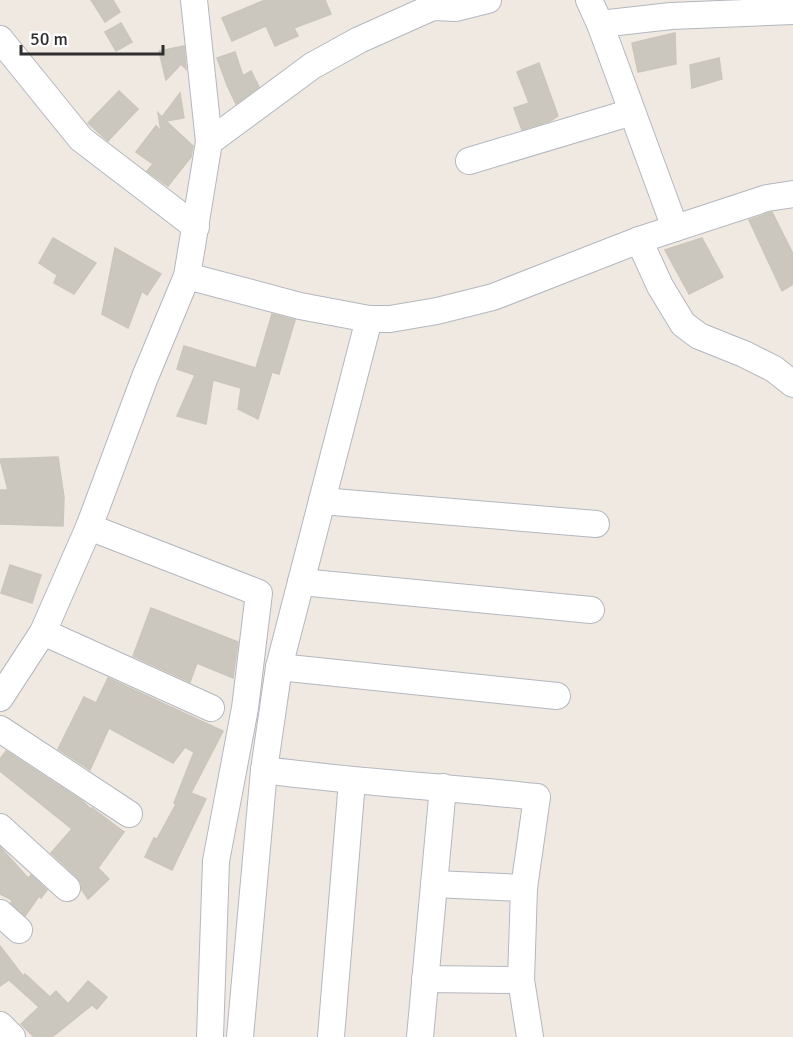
<svg xmlns="http://www.w3.org/2000/svg" width="793" height="1037" font-family="Signika,sans-serif">
  <style>
    .building { fill: #cbc7bf; stroke: #cbc5ba; stroke-width: 1.5 }
    .lines { fill: none; stroke-linecap: round; stroke-linejoin: round }
    .minor-casing { stroke: #b4b7c1; stroke-width: 28 }
    .minor { stroke: #fff; stroke-width: 26 }
  </style>
  <rect width="100%" height="100%" fill="#efe9e1"/>
  <g class="building">
    <polygon points="91,0 113,0 120,12 105,22"/>
    <polygon points="265,0 325,0 331,14 294,28 298,36 275,46 266,26 232,41 222,18"/>
    <polygon points="121,23 132,42 116,51 105,32"/>
    <polygon points="675,33 676,64 638,72 632,43"/>
    <polygon points="184,46 186,69 181,64 166,80 159,51"/>
    <polygon points="235,52 243,76 251,71 259,87 236,104 227,85 217,58"/>
    <polygon points="719,58 722,79 692,88 690,65"/>
    <polygon points="539,63 558,116 550,121 522,130 514,108 529,103 517,72"/>
    <polygon points="119,91 138,109 108,141 88,123"/>
    <polygon points="180,93 184,118 166,121 193,146 191,157 168,186 147,171 153,164 136,152 156,126 161,131 158,113 162,117"/>
    <polygon points="772,212 793,254 793,284 782,291 749,220"/>
    <polygon points="53,238 96,263 74,294 54,283 57,275 39,263"/>
    <polygon points="702,238 723,277 689,294 665,250"/>
    <polygon points="115,248 161,274 147,295 142,291 128,328 102,314"/>
    <polygon points="272,314 295,320 279,374 272,372 258,419 238,409 241,388 213,380 206,424 177,416 195,375 177,369 184,346 256,368"/>
    <polygon points="58,457 64,497 63,526 0,524 0,490 8,490 0,459"/>
    <polygon points="10,565 41,575 32,603 1,593"/>
    <polygon points="151,608 238,642 233,678 197,663 190,682 133,656"/>
    <polygon points="108,678 223,731 191,793 206,799 172,870 145,857 154,838 157,839 176,804 174,803 194,752 185,747 173,763 109,728 90,770 58,749 84,697 96,703"/>
    <polygon points="6,751 81,800 91,809 92,808 124,832 98,868 109,879 88,899 82,890 81,883 77,877 51,853 72,829 0,771 0,759"/>
    <polygon points="0,847 28,878 31,875 47,890 41,898 39,896 25,916 11,903 12,900 0,894"/>
    <polygon points="0,946 23,976 25,974 50,997 56,991 68,1004 88,981 107,997 97,1009 92,1005 52,1037 34,1037 21,1024 39,1007 9,980 0,986"/>
  </g>
  <g class="lines">
    <g class="minor-casing">
      <g id="minor">
        <polyline points="589,0 600,24 675,228"/>
        <polyline points="600,24 671,16 793,11"/>
        <polyline points="0,39 81,139 196,227"/>
        <polyline points="209,142 312,66 359,40 433,7 456,8 488,0"/>
        <polyline points="469,161 632,112"/>
        <polyline points="639,240 660,286 683,324 699,336 744,354 774,369 793,384"/>
        <polyline points="187,276 300,306 369,319 390,319 437,311 493,297 639,240 767,198 793,194"/>
        <polyline points="322,501 596,524"/>
        <polyline points="89,527 259,593 245,708 216,861 210,1037"/>
        <polyline points="301,582 591,610"/>
        <polyline points="43,632 211,708"/>
        <polyline points="279,667 557,696"/>
        <polyline points="0,698 43,632 89,527 145,377 187,276 209,142 194,0"/>
        <polyline points="0,729 129,814"/>
        <path d="M264,770c91,12 182,17 273,27l-13,91 -3,92 9,57"/>
        <polyline points="0,827 67,888"/>
        <polyline points="434,884 524,888"/>
        <polyline points="0,913 19,930"/>
        <polyline points="425,979 521,980"/>
        <polyline points="0,1025 12,1037"/>
        <polyline points="240,1037 264,770 279,667 369,319"/>
        <polyline points="331,1037 352,781"/>
        <polyline points="420,1037 443,787"/>
      </g>
    </g>
    <use href="#minor" class="minor"/>
  </g>
  <path d="M21 45v9h142v-9" fill="none" stroke="#2e2e2e" stroke-width="3"/>
  <text x="30" y="45" font-size="18" fill="#2e2e2e" stroke="#ffffff" stroke-width="4.5" paint-order="stroke">50 m</text>
</svg>
